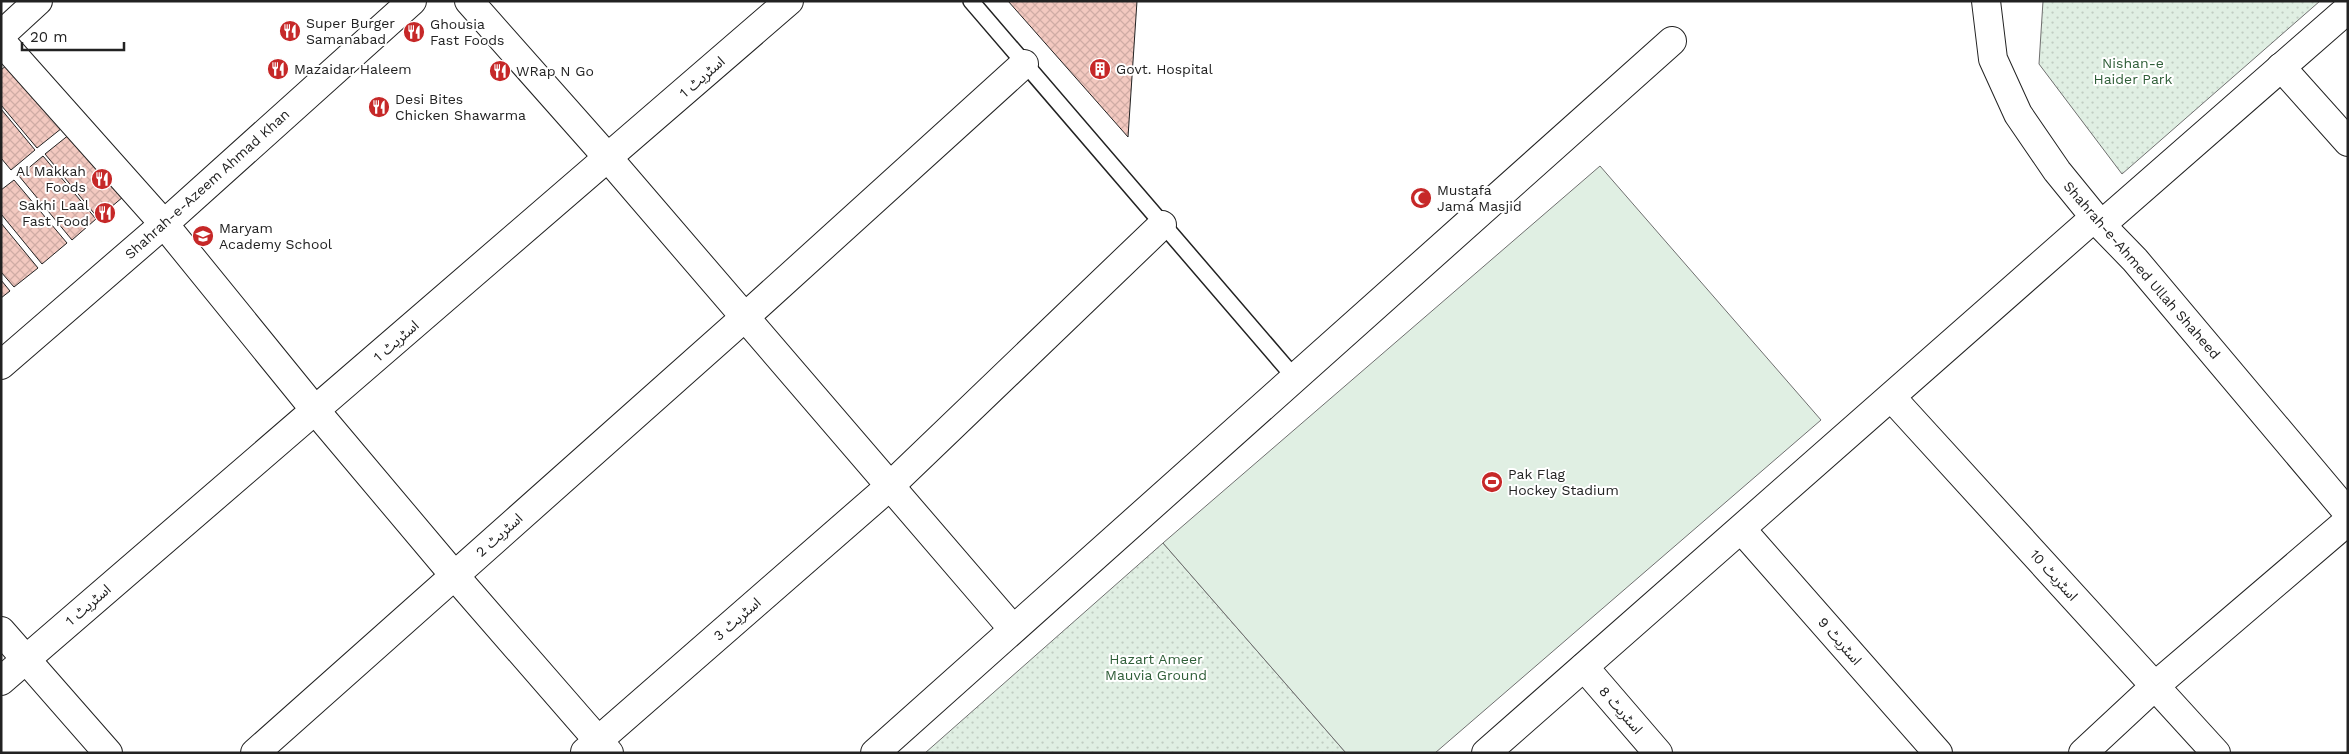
<svg xmlns="http://www.w3.org/2000/svg" width="2349" height="754" font-family="'Work Sans','Noto Sans Arabic',sans-serif">
  <style>
    .park { fill: url(#park-dots); stroke: #6f6f6f }
    .garden { fill: #e0efe3; stroke: #6f6f6f }
    .building { fill: url(#building-cross-hatch); stroke: #222 }
    .lines { fill: none; stroke-linecap: round; stroke-linejoin: round }
    .service-casing { stroke: #222; stroke-width: 18 }
    .minor-casing { stroke: #222; stroke-width: 30 }
    .tertiary-casing { stroke: #222; stroke-width: 30 }
    .service { stroke: #fff; stroke-width: 15 }
    .minor { stroke: #fff; stroke-width: 28 }
    .tertiary { stroke: #fff; stroke-width: 28 }
    .labels { text-anchor: middle; dominant-baseline: central; stroke-width: 4; stroke-linejoin: round; paint-order: stroke }
    .poi-label { font-size: 14px; fill: #222; stroke: #fff; text-anchor: start }
    .park-label { font-size: 14px; fill: #2f5e38; stroke: #fff }
    .street-label { font-size: 14px; fill: #222; stroke: #fff }
  </style>
  <defs>
    <pattern id="park-dots" width="8" height="8" patternUnits="userSpaceOnUse" patternTransform="scale(1.25)"><rect width="8" height="8" fill="#e0efe3"/><path d="M2 2h.1M6 6h.1" fill="none" stroke="#c0cdc2" stroke-width="1.8" stroke-linecap="round"/></pattern>
    <pattern id="building-cross-hatch" width="8" height="8" patternUnits="userSpaceOnUse" patternTransform="scale(1.25)"><rect width="8" height="8" fill="#f3c9c0"/><path d="M0 0l8 8M0 8l8-8" fill="none" stroke="#d0aca5"/></pattern>
  </defs>
  <rect width="100%" height="100%" fill="#fff"/>
  <g class="park">
    <polygon points="2043,1 2320,1 2122,174 2039,64"/>
    <polygon points="1163,543 1346,753 925,753"/>
  </g>
  <polygon class="garden" points="1600,166 1821,420 1435,753 1346,753 1163,543"/>
  <g class="building">
    <polygon points="1008,1 1137,1 1128,137"/>
    <polygon points="8,64 62,128 37,148 1,105 1,70"/>
    <polygon points="1,109 35,150 11,170 1,158"/>
    <polygon points="70,134 123,197 98,218 45,154"/>
    <polygon points="43,156 96,219 72,240 19,176"/>
    <polygon points="14,180 67,243 42,264 1,214 1,190"/>
    <polygon points="1,223 38,268 14,287 1,272"/>
    <polygon points="1,280 10,291 1,298"/>
  </g>
  <g class="lines">
    <g class="service-casing">
      <polyline id="service" points="971,1 1295,378"/>
    </g>
    <g class="minor-casing">
      <g id="minor">
        <polyline points="469,1 609,159 1013,629"/>
        <polyline points="1,35 38,1"/>
        <polyline points="1,41 164,224 315,410 454,575 609,753"/>
        <polyline points="2281,67 2348,142"/>
        <polyline points="2101,225 2348,9"/>
        <polyline points="1892,398 2216,753"/>
        <polyline points="1742,530 1938,753"/>
        <polyline points="1,631 108,753"/>
        <polyline points="1584,667 1658,753"/>
        <polyline points="1,681 789,1"/>
        <polyline points="585,752 890,486 1162,225"/>
        <polyline points="255,753 744,318 1024,64"/>
        <polyline points="875,753 1672,41"/>
        <polyline points="1486,753 2095,217"/>
        <polyline points="2083,753 2155,686 2348,521"/>
      </g>
    </g>
    <g class="tertiary-casing">
      <g id="tertiary">
        <polyline points="1986,1 1993,59 2018,114 2057,171 2101,225 2135,260 2348,513"/>
        <polyline points="1,365 164,224 412,1"/>
      </g>
    </g>
    <use href="#service" class="service"/>
    <use href="#minor" class="minor"/>
    <use href="#tertiary" class="tertiary"/>
  </g>
  <defs>
    <g id="restaurant-disc" transform="scale(1.125)"><circle r="9.5" fill="#c62828" stroke="#fff"/><path d="M-5-6h1v4h1v-4h1v4h1v-4h1v5L-1.5 .5V6h-2V.5L-5-1ZM5-6V6H3V1.5H1.5Q1.5-4 5-6Z" fill="#fff"/></g>
    <g id="building-disc" transform="scale(1.125)"><circle r="9.5" fill="#c62828" stroke="#fff"/><path d="M-4-6H4V6H1V3H-1V6H-4ZM-2.5-4.3h1.7v1.8h-1.7ZM.8-4.3h1.7v1.8H.8ZM-2.5-1h1.7V.8h-1.7ZM.8-1h1.7V.8H.8Z" fill="#fff"/></g>
    <g id="mosque-disc" transform="scale(1.125)"><circle r="9.5" fill="#c62828" stroke="#fff"/><path d="M3.5-4.9A6 6 0 1 0 3.5 4.9A5 5 0 1 1 3.5-4.9Z" fill="#fff"/></g>
    <g id="school-disc" transform="scale(1.125)"><circle r="9.5" fill="#c62828" stroke="#fff"/><path d="M0-5L7-2L0 1L-7-2ZM-4 1L0 2.5L4 1V4Q0 6-4 4Z" fill="#fff"/></g>
    <g id="stadium-disc" transform="scale(1.125)"><circle r="9.5" fill="#c62828" stroke="#fff"/><path d="M0-5a6.5 5 0 1 0 0 10a6.5 5 0 1 0 0-10ZM-3.5-1.8h7v3.6h-7Z" fill="#fff"/></g>
  </defs>
  <g fill-rule="evenodd">
    <use href="#restaurant-disc" x="290" y="31"/>
    <use href="#restaurant-disc" x="414" y="32"/>
    <use href="#restaurant-disc" x="278" y="69"/>
    <use href="#building-disc" x="1100" y="69"/>
    <use href="#restaurant-disc" x="500" y="71"/>
    <use href="#restaurant-disc" x="379" y="107"/>
    <use href="#restaurant-disc" x="102" y="179"/>
    <use href="#mosque-disc" x="1421" y="198"/>
    <use href="#restaurant-disc" x="105" y="213"/>
    <use href="#school-disc" x="203" y="236"/>
    <use href="#stadium-disc" x="1492" y="482"/>
  </g>
  <g class="labels">
    <g class="poi-label">
      <text x="306" y="23">Super Burger<tspan x="306" dy="16">Samanabad</tspan></text>
      <text x="430" y="24">Ghousia<tspan x="430" dy="16">Fast Foods</tspan></text>
      <text x="294" y="69">Mazaidar Haleem</text>
      <text x="1116" y="69">Govt. Hospital</text>
      <text x="516" y="71">WRap N Go</text>
      <text x="395" y="99">Desi Bites<tspan x="395" dy="16">Chicken Shawarma</tspan></text>
      <text x="86" y="171" text-anchor="end">Al Makkah<tspan x="86" dy="16">Foods</tspan></text>
      <text x="1437" y="190">Mustafa<tspan x="1437" dy="16">Jama Masjid</tspan></text>
      <text x="89" y="205" text-anchor="end">Sakhi Laal<tspan x="89" dy="16">Fast Food</tspan></text>
      <text x="219" y="228">Maryam<tspan x="219" dy="16">Academy School</tspan></text>
      <text x="1508" y="474">Pak Flag<tspan x="1508" dy="16">Hockey Stadium</tspan></text>
    </g>
    <g class="park-label">
      <text x="2133" y="63">Nishan-e<tspan x="2133" dy="16">Haider Park</tspan></text>
      <text x="1156" y="659">Hazart Ameer<tspan x="1156" dy="16">Mauvia Ground</tspan></text>
    </g>
    <g class="street-label">
      <text transform="translate(702 77) rotate(-41)">اسٹریٹ 1</text>
      <text transform="translate(207 184) rotate(-42)">Shahrah-e-Azeem Ahmad Khan</text>
      <text transform="translate(2142 270) rotate(49)">Shahrah-e-Ahmed Ullah Shaheed</text>
      <text transform="translate(396 341) rotate(-41)">اسٹریٹ 1</text>
      <text transform="translate(499 535) rotate(-42)">اسٹریٹ 2</text>
      <text transform="translate(2054 575) rotate(48)">اسٹریٹ 10</text>
      <text transform="translate(88 605) rotate(-41)">اسٹریٹ 1</text>
      <text transform="translate(737 619) rotate(-41)">اسٹریٹ 3</text>
      <text transform="translate(1840 641) rotate(49)">اسٹریٹ 9</text>
      <text transform="translate(1621 710) rotate(49)">اسٹریٹ 8</text>
    </g>
  </g>
  <rect width="2349" height="754" fill="none" stroke="#222222" stroke-width="5"/>
  <path d="M22 42v8h102v-8" fill="none" stroke="#222222" stroke-width="2.5"/>
  <text x="30" y="42" font-size="15" fill="#222222" stroke="#ffffff" stroke-width="4" paint-order="stroke">20 m</text>
</svg>
